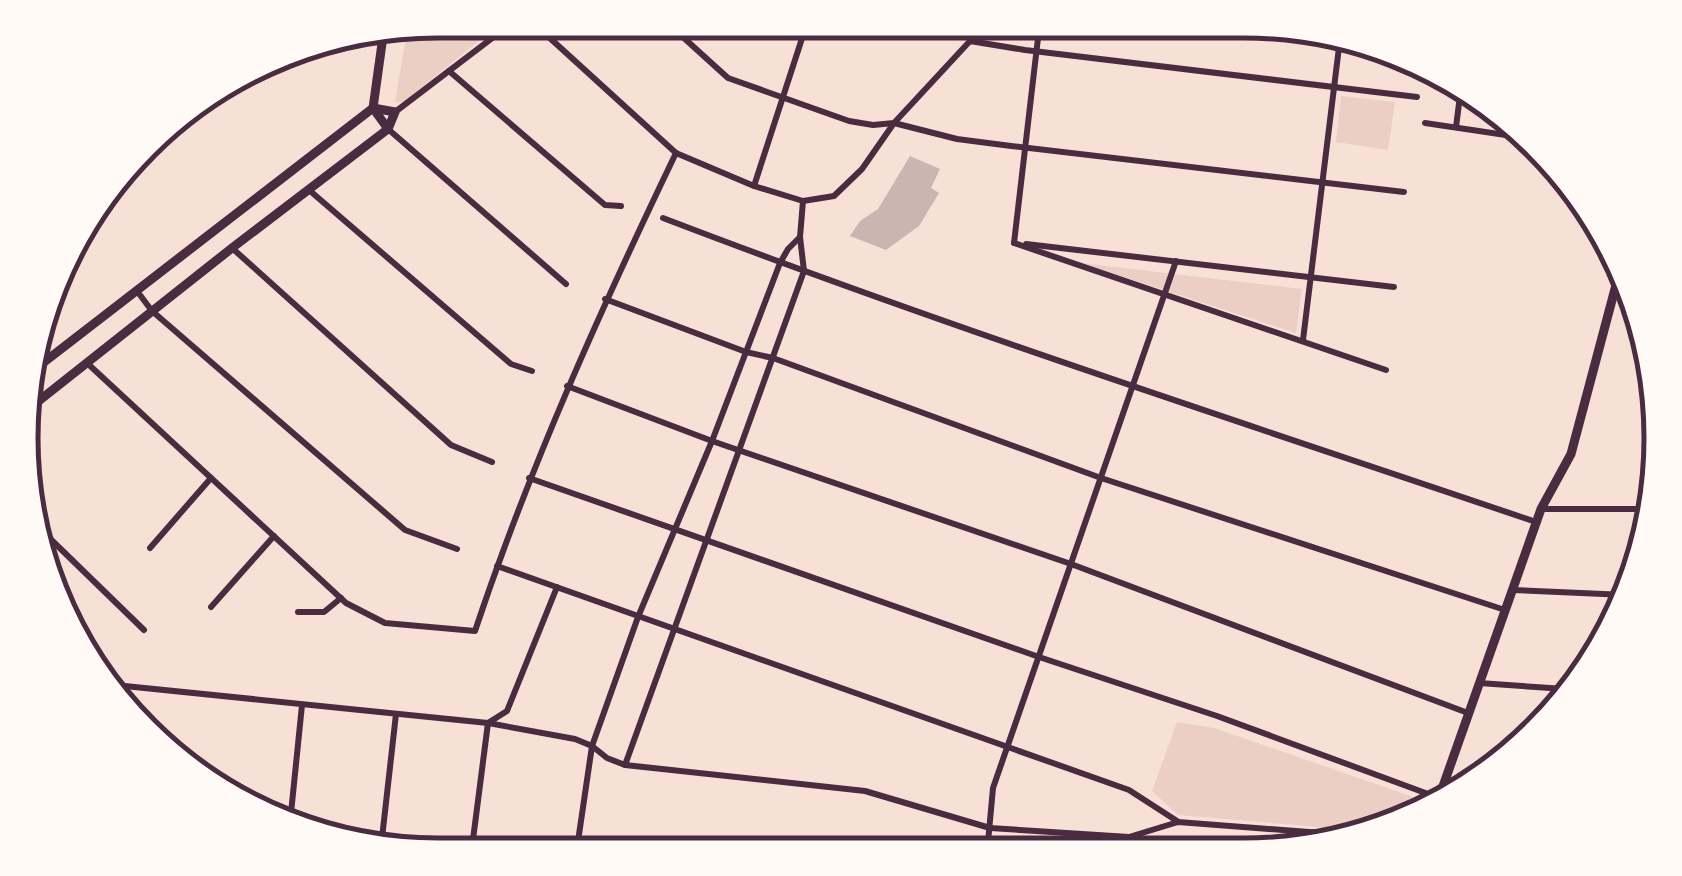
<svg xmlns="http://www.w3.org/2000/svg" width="1682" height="876" font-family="'Open Sans',sans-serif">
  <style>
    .green { fill: #ebcfc5 }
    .building { fill: #ccb4b1 }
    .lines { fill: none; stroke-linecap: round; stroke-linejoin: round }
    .minor { stroke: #4a2c40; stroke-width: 6 }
    .tertiary { stroke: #4a2c40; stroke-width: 9 }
    .rim { fill: none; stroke: #4a2c40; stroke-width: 5 }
  </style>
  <rect width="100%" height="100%" fill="#f7e1d7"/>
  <g class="green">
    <polygon points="438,20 505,20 403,102 395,102 408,25"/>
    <polygon points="1341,96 1395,102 1388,150 1336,142"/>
    <polygon points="1081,263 1302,289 1296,333"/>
    <polygon points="1177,722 1214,728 1428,802 1426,811 1403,824 1376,832 1178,815 1152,791"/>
  </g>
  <polygon class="building" points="910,156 940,169 931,188 939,193 919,226 886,250 850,236 860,221 878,209"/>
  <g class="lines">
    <g class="minor">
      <polyline points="530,20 676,153 754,186 803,201"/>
      <polyline points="664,20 728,78 849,121 873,125 894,123 957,139 1011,146 1404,192"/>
      <polyline points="449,71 605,205 621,206"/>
      <polyline points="395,112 516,20"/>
      <polyline points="1425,123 1526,138"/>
      <polyline points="1456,127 1461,88"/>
      <polyline points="388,129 566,284"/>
      <polyline points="754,186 808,20"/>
      <polyline points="309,190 511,364 532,371"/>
      <path d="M663,218c287,110 581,205 873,304"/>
      <polyline points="1014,243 1386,370"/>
      <polyline points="1014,243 1040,21"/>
      <polyline points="1026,244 1394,287"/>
      <polyline points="232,248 451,445 492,462"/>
      <polyline points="1616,286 1632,290"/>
      <polyline points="137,291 152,311 405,530 457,549"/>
      <polyline points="605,299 746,352 773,358 1101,478 1505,610"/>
      <polyline points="1303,340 1340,39"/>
      <path d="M87,363l259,240 39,20 90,8c55,-165 126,-322 201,-478"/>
      <polyline points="567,386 712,441 1071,564 1468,713"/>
      <polyline points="529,478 1039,657 1217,716 1439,798 1447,799"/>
      <polyline points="1541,509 1649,509"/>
      <polyline points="34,523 144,630"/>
      <polyline points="150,548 211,478"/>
      <polyline points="497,566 1129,790 1177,821"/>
      <polyline points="1513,590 1626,595"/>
      <polyline points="211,607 274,536"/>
      <polyline points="298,612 324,612 341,598"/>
      <polyline points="1479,683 1565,689"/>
      <polyline points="105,684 488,723 575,739 592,746 607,758 625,765 865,791 990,828 1129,837 1178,822 1362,836"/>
      <polyline points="116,701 122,686"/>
      <polyline points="122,710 192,759 211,781"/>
      <polyline points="625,765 804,271 800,237 803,201 834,196 862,169 894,123 970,41 1025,50 1417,97"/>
      <polyline points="290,823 302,705"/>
      <polyline points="381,847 396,714"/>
      <polyline points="577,853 587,855"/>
      <polyline points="987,853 993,788 1176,261"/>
      <polyline points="471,855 488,723 507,711 557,587"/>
      <polyline points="576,855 592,746 638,617 712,441 780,263 788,249 799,238"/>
    </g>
    <g class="tertiary">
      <polyline points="384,29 373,108 388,129"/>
      <polyline points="26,411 232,248 388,129 395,112 373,108 30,373"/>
      <polyline points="1436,806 1541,509 1571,454 1620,270"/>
    </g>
  </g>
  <path d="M0 0H1682V876H0ZM438 38H1244A400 400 0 0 1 1644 438V438A400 400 0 0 1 1244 838H438A400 400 0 0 1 38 438V438A400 400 0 0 1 438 38Z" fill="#fffaf5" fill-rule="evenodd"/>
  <path class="rim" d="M438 38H1244A400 400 0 0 1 1644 438V438A400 400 0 0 1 1244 838H438A400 400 0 0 1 38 438V438A400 400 0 0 1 438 38Z"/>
</svg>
